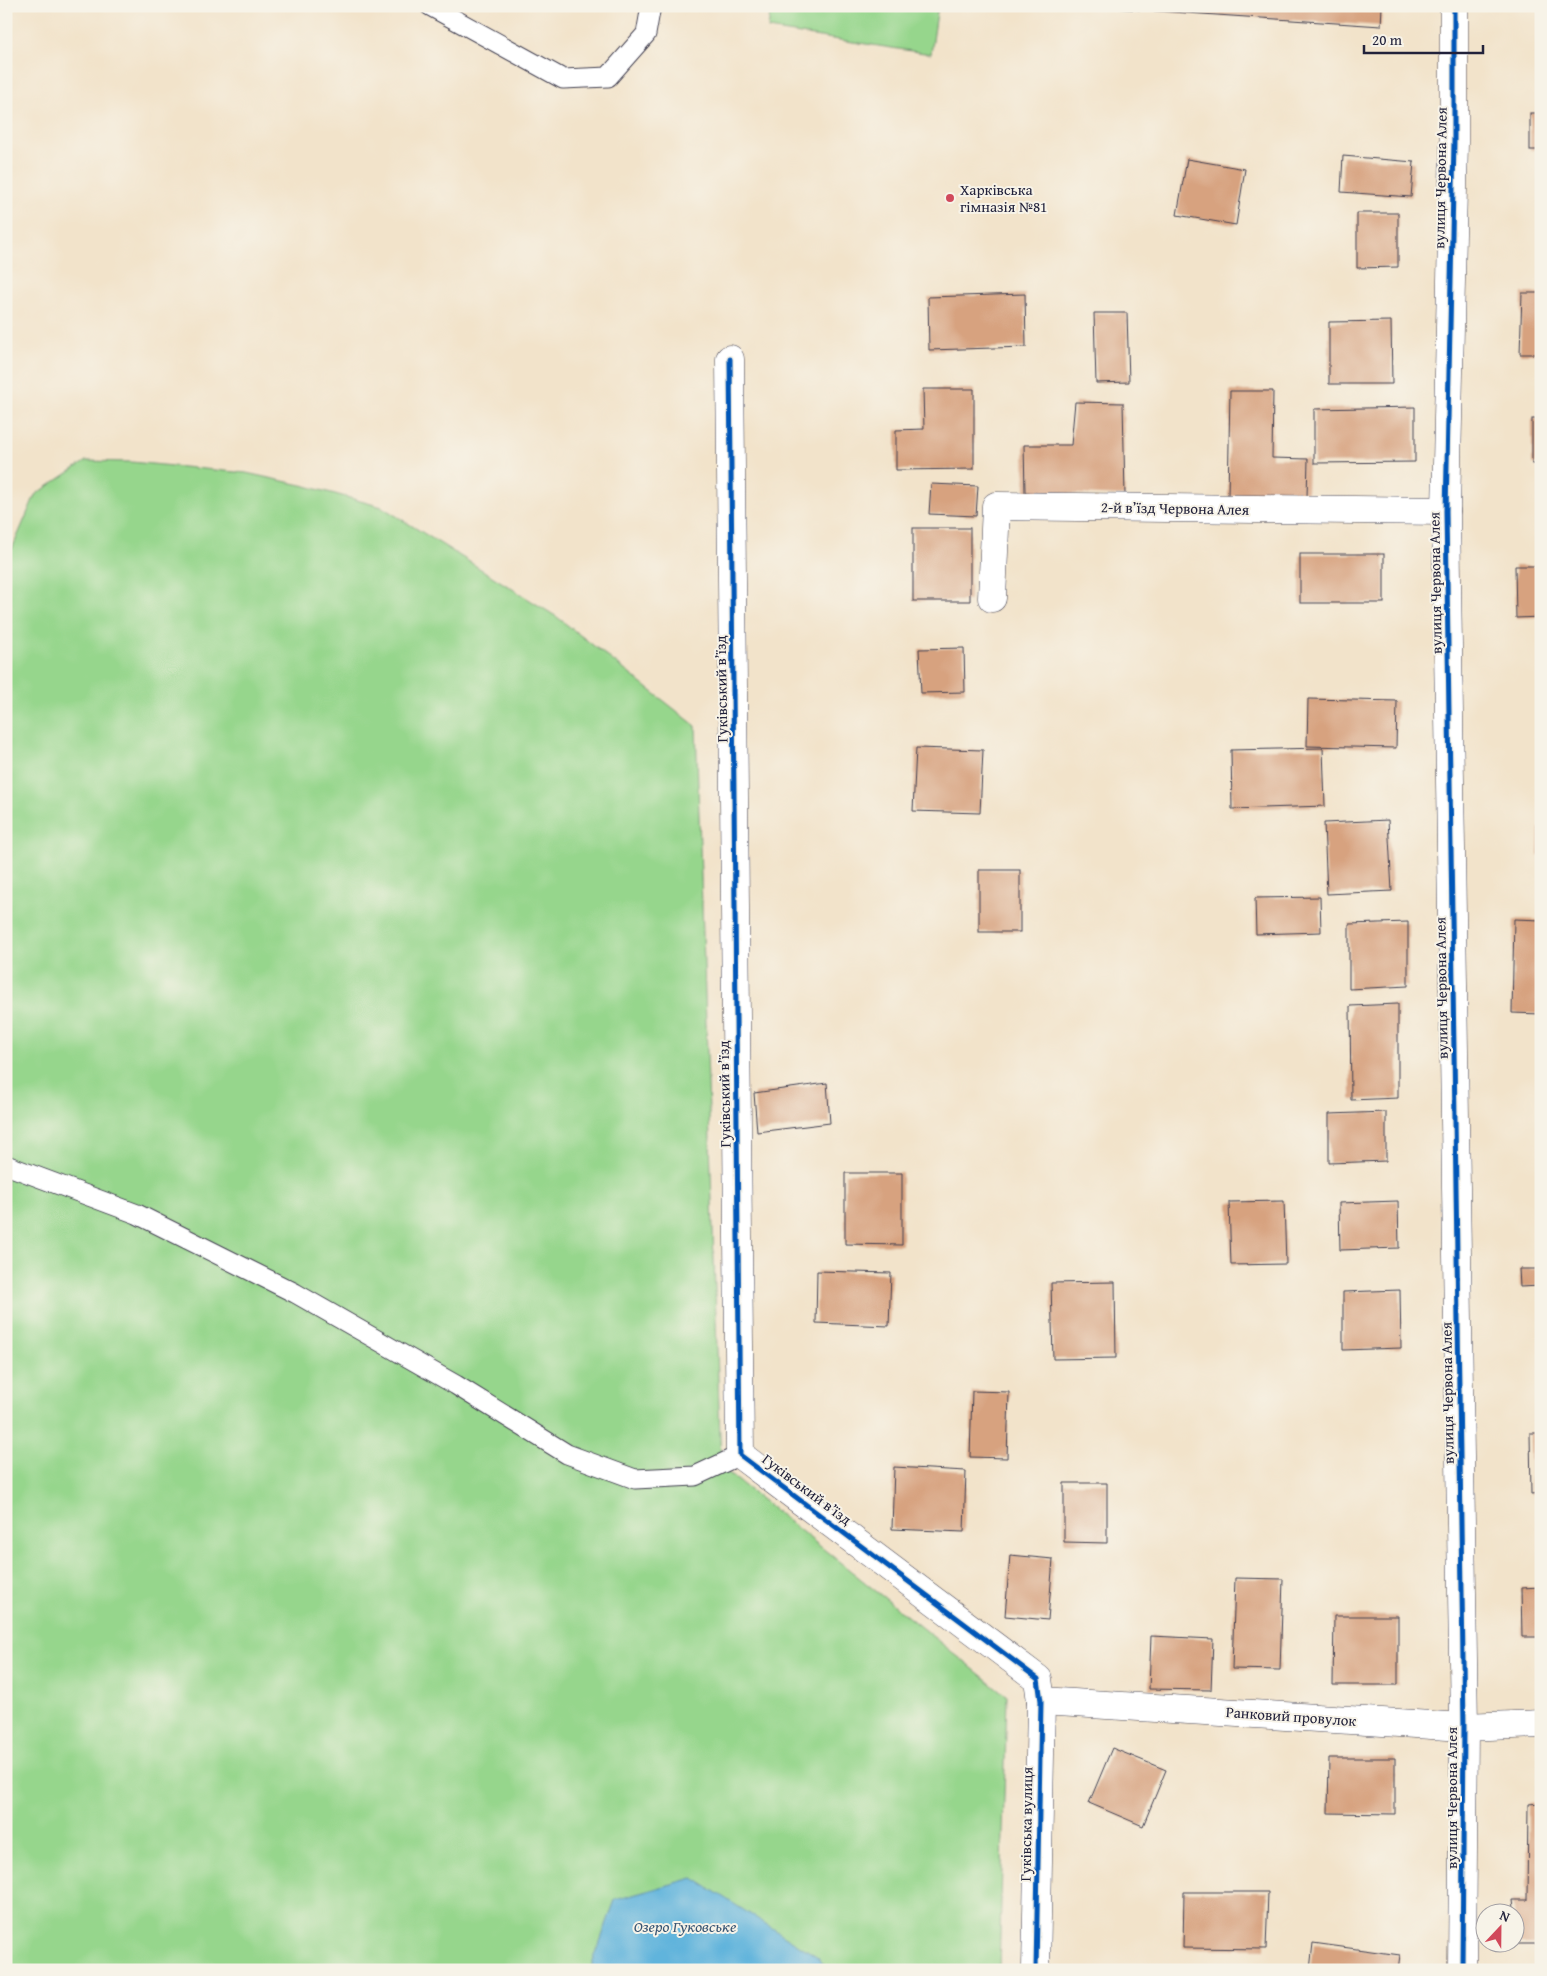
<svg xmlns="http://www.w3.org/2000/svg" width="1547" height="1976" font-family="'Gentium Book Plus',serif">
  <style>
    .green { fill: #96d68c; stroke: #5c7c64 }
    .water { fill: #61b4dc; stroke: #426b8c }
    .building { fill: #d7a27f }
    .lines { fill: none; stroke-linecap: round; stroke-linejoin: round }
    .lane-casing { stroke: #413f50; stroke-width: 21 }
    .street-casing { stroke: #413f50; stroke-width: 29 }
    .lane { stroke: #fff; stroke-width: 19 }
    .street { stroke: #fff; stroke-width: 28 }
    .cycleway-casing { stroke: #f7f3e8; stroke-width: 8 }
    .cycleway { stroke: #0057b8; stroke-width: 5 }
    .poi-dot { fill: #d1495b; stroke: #f7f3e8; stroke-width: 2 }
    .labels { text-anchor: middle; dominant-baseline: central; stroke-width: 4; stroke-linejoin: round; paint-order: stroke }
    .street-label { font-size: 15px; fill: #22223b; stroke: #f7f3e8 }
    .poi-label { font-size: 15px; fill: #22223b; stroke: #f7f3e8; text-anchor: start }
    .water-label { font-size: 16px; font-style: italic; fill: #385573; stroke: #f7f3e8 }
  </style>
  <rect width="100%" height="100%" fill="#f7f3e8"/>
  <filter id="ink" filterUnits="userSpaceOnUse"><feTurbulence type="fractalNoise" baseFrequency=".02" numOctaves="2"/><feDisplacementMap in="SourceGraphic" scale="10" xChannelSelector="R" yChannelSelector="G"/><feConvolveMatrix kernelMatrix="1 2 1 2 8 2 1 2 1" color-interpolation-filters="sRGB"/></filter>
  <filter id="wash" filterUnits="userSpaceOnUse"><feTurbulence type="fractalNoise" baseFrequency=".0096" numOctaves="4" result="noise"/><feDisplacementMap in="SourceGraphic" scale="20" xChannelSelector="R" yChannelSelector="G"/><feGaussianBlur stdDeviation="1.12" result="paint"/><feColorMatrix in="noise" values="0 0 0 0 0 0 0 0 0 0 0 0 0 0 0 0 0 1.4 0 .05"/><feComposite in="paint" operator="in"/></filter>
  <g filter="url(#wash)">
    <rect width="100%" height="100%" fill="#f2e3ca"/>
    <g class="green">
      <polygon points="771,6 938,6 931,54 768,29"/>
      <polygon points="86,461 131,462 246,473 306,486 382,507 557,617 696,726 721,1467 1007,1696 999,1970 6,1970 6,546 12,549 35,495"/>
    </g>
    <polygon class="water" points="693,1878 818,1957 827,1970 590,1970 615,1900"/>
    <g id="blocks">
      <g class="building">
        <polygon points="1112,6 1382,6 1381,26 1112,8"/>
        <rect x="1530" y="113" width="11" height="37"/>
        <polygon points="1343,156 1414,162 1411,197 1341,192"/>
        <polygon points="1187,159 1245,169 1236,225 1177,215"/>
        <polygon points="1357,213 1398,213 1398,267 1357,268"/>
        <polygon points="1522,293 1541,293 1541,354 1520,354"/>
        <polygon points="1025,294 1026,347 929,350 928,297"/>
        <polygon points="1094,313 1127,313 1129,382 1096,383"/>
        <polygon points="1391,321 1392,384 1329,384 1329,322"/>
        <polygon points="923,389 974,389 974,469 896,470 896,430 924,429"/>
        <polygon points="1230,391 1273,391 1272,458 1308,459 1307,497 1228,496"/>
        <polygon points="1075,402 1123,403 1125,496 1025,492 1024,445 1071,445"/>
        <polygon points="1415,407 1415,462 1314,463 1314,409"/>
        <rect x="1532" y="419" width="9" height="45"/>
        <polygon points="931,484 978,486 976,516 929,514"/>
        <rect x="913" y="528" width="57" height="73"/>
        <rect x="1300" y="554" width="84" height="49"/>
        <polygon points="1515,566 1541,566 1541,617 1516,618"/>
        <polygon points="964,648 965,692 921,693 919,649"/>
        <polygon points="1308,699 1397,701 1396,748 1307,746"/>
        <polygon points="916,748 983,750 980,813 913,811"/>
        <polygon points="1323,748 1325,806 1232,809 1231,750"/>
        <polygon points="1388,820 1392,891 1327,894 1324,823"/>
        <polygon points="1539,828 1541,828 1541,856 1538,856"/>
        <rect x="979" y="870" width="41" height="62"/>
        <polygon points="1320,897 1321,932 1256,934 1255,898"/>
        <polygon points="1514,919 1541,920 1541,1014 1512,1013"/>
        <polygon points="1408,922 1408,986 1349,989 1349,924"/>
        <polygon points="1398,1004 1398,1098 1351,1100 1350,1006"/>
        <polygon points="827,1083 830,1123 757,1132 754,1093"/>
        <polygon points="1386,1112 1386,1161 1329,1163 1329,1114"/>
        <polygon points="845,1173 902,1173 902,1245 845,1244"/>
        <polygon points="1538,1182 1541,1182 1541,1221 1539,1221"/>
        <polygon points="1284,1201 1286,1264 1231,1265 1229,1202"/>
        <polygon points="1398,1201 1399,1248 1340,1250 1339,1203"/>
        <polygon points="1519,1269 1541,1269 1541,1286 1520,1287"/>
        <polygon points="817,1271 891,1273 889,1326 816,1323"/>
        <polygon points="1115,1282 1116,1358 1053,1359 1051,1283"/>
        <polygon points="1400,1290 1401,1348 1343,1350 1343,1292"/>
        <polygon points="972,1391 1009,1392 1007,1458 970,1457"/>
        <polygon points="1530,1433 1541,1433 1541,1493 1531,1494"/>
        <polygon points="894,1467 966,1471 964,1532 892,1529"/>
        <polygon points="1064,1483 1107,1483 1107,1543 1064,1542"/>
        <polygon points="1010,1555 1053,1559 1048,1620 1005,1616"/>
        <polygon points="1235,1578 1283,1579 1280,1670 1232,1669"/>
        <polygon points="1541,1587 1541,1637 1522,1637 1521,1588"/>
        <polygon points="1334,1616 1398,1616 1398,1685 1333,1685"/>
        <polygon points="1151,1636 1213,1639 1211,1690 1149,1689"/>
        <polygon points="1112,1748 1166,1770 1143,1826 1089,1803"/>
        <polygon points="1329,1758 1395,1758 1395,1814 1328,1813"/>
        <polygon points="1541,1803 1541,1944 1518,1944 1513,1900 1527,1900 1528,1804"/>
        <polygon points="1184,1892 1268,1892 1266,1949 1183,1948"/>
        <polygon points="1313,1943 1400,1955 1398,1970 1310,1970"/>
      </g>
    </g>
  </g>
  <g filter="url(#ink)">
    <use href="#blocks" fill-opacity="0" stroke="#413f50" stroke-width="1"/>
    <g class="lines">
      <g class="lane-casing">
        <g id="lane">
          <polyline points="430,6 563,79 608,77 646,34 651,6"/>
          <polyline points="6,1165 137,1214 295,1293 456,1385 567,1454 635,1479 695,1476 740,1455"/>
        </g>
      </g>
      <g class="street-casing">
        <g id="street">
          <polyline points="1454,6 1454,142 1446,511 1464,1727 1462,1970"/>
          <polyline points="730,359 740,1455 1038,1679 1041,1701 1036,1970"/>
          <polyline points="992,598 996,506 1446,511"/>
          <polyline points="1041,1701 1464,1727 1541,1724"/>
        </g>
      </g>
      <use href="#lane" class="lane"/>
      <use href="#street" class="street"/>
      <g class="cycleway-casing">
        <g id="cycleway">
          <polyline points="1454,6 1454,142 1446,511 1464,1727 1462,1970"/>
          <polyline points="730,359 740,1455 1038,1679 1041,1701 1036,1970"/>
        </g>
      </g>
      <use href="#cycleway" class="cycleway"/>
    </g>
  </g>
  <circle class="poi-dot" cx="950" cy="198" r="5"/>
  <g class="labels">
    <g class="street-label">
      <text transform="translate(1440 178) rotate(-89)">вулиця Червона Алея</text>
      <text transform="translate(1175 508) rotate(1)">2-й в’їзд Червона Алея</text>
      <text transform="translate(1435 583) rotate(-91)">вулиця Червона Алея</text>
      <text transform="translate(721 689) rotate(-91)">Гуківський в’їзд</text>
      <text transform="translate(1441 988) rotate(-91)">вулиця Червона Алея</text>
      <text transform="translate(724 1094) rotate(-91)">Гуківський в’їзд</text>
      <text transform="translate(1447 1393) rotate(-91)">вулиця Червона Алея</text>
      <text transform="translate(807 1489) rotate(37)">Гуківський в’їзд</text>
      <text transform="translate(1291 1716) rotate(4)">Ранковий провулок</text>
      <text transform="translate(1451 1798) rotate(-90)">вулиця Червона Алея</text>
      <text transform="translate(1026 1824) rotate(-89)">Гуківська вулиця</text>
    </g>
    <g class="poi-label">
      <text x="960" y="189">Харківська<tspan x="960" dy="17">гімназія №81</tspan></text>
    </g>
    <g class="water-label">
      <text x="685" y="1926">Озеро Гуковське</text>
    </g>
  </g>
  <rect width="1547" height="1976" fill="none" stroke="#f7f3e8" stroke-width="25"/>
  <g transform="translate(1500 1928) rotate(22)"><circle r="24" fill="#f7f3e8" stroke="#a29fa3"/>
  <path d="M0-4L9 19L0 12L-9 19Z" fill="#d1495b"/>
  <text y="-8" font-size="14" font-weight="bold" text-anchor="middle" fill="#22223b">N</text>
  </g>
  <path d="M1364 45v8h119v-8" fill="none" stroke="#22223b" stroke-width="2.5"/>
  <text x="1372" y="45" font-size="15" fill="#22223b" stroke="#f7f3e8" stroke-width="4" paint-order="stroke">20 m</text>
</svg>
